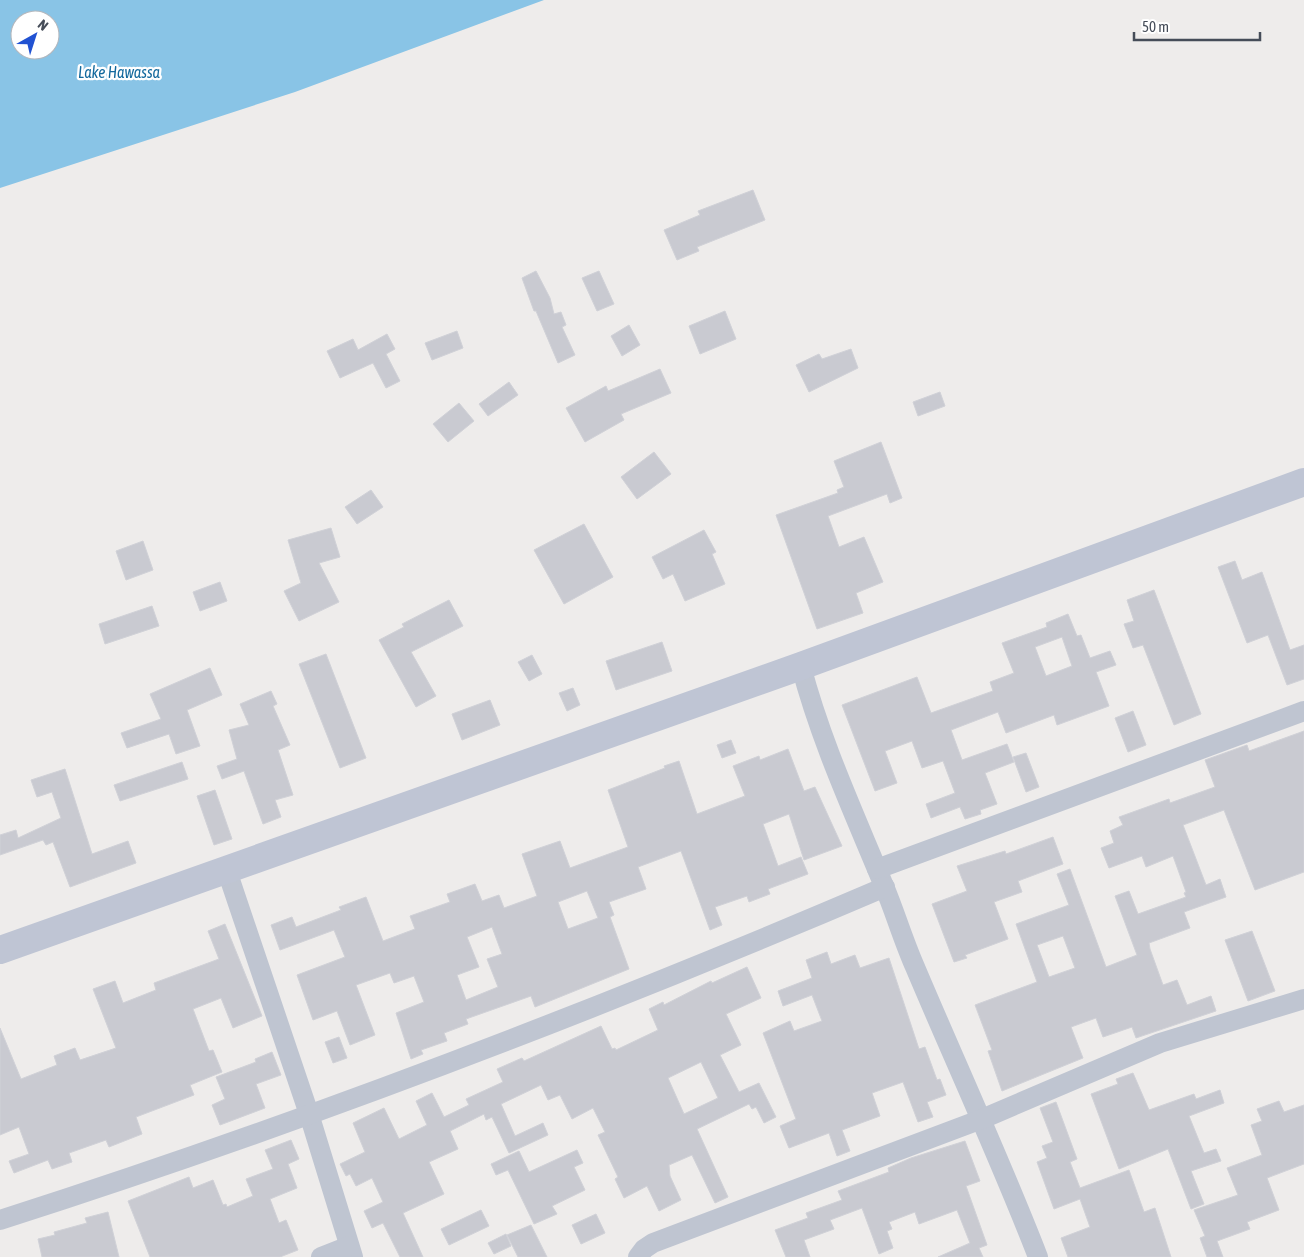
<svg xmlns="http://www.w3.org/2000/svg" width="1304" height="1257" font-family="'Asap Condensed',sans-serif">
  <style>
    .water { fill: #89c4e6; fill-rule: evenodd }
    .building { fill: #c9cad1; stroke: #d0d1d7; fill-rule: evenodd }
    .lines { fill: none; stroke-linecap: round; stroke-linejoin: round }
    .minor { stroke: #bfc5d1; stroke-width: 20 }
    .secondary { stroke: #bfc5d4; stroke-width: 28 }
    .labels { text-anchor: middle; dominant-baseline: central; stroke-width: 4.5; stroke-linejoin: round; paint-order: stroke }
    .water-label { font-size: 16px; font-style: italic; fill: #13699d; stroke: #fff }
  </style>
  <rect width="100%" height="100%" fill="#eeeceb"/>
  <path class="water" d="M0,0h544l-249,92 -295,96zM20,20h30v30h-30z"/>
  <g class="building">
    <polygon points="753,190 765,220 697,247 699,251 677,260 664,230 700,215 698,211"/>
    <polygon points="536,271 550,298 554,314 561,312 566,325 562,327 575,355 558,363 536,311 534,311 522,278"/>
    <polygon points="599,271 614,304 597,311 582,278"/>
    <polygon points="725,311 736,339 700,354 689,326"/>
    <polygon points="629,325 640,345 622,356 611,336"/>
    <polygon points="457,331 463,348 432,360 425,343"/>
    <polygon points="387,334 395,349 386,354 400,381 386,388 373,363 340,378 327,351 353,339 358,350"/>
    <polygon points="851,349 858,368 809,392 796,365 819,354 822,359"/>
    <polygon points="660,369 671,393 621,414 624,420 585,442 566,408 606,386 608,391"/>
    <polygon points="509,382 518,395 488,416 479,404"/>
    <polygon points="940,392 945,406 918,416 913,402"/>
    <polygon points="459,403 474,421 448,442 433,424"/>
    <polygon points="881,442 902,498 890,503 887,494 828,516 839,547 864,537 883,582 856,593 863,613 817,629 776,515 838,493 837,490 844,487 834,461"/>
    <polygon points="654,452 671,474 637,499 621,477"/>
    <polygon points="371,490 383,507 357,524 345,507"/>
    <polygon points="584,524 613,577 564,604 534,550"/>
    <polygon points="331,528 340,557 319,563 339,602 299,621 284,591 301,583 288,540"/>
    <polygon points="704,530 716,552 712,554 725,584 685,601 673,574 663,579 652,557"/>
    <polygon points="143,541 153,570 126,580 116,551"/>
    <polygon points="1235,561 1242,580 1262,572 1290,650 1304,645 1304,679 1287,685 1268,635 1247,643 1218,567"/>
    <polygon points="220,582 227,601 200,611 193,592"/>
    <polygon points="1154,590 1201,714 1174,725 1143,645 1133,648 1124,624 1134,621 1127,600"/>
    <polygon points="449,600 463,626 411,652 436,696 416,707 379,640 404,627 402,624"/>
    <polygon points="152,606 159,626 105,644 99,624"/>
    <path d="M1068,614l9,22 4,-1 9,23 20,-7 6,14 -20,7 13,34 -52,19 -3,-10 -48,18 -8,-21 -47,18 11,30 45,-16 7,18 -29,11 12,31 -17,6 1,4 -16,5 -5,-12 -29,11 -5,-14 29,-11 -12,-32 -21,7 -10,-27 -27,10 12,32 -22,8 -33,-86 75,-28 14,36 62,-22 -3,-9 24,-9 -12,-30 45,-16 -1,-4zM1062,637l10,29 -26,10 -11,-29z"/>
    <polygon points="662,642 672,671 616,690 606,661"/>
    <polygon points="326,654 366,758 340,768 299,664"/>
    <polygon points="532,655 542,674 529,681 518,662"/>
    <polygon points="210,668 222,695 187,710 200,746 176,754 169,734 127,748 121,733 161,719 150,694"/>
    <polygon points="573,688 580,705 567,711 559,693"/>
    <polygon points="271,691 277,704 273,706 290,745 278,750 293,795 275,800 281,817 263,824 244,771 222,779 217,766 237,759 229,730 249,725 240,704"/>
    <polygon points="490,700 500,725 462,740 452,714"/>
    <polygon points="1133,711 1146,745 1128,752 1115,718"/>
    <path d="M1304,731v141l-49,18 -31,-80 -41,15 23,60 14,-6 6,18 -42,15 6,16 -41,15 1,6 13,36 14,-5 10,25 24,-9 5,15 -80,27 -4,-11 -29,10 -7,-19 -25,9 12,31 -81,33 -14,-40 4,-1 -17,-45 62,-23 -21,-58 53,-19 -12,-31 13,-5 36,98 31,-12 -22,-59 14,-5 9,23 48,-17 -2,-4 2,-1 -13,-36 -27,11 -4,-11 -33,12 -8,-20 13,-5 -4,-12 13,-6 -4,-8 50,-18 1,4 45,-16 -10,-27 42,-15 2,6zM1063,936l12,32 -26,9 -12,-32z"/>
    <polygon points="731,740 736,753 722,758 717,745"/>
    <path d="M788,749l16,42 11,-4 27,59 -38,14 -15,-46 -26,10 15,42 23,-9 7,17 -40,15 2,5 -21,8 -2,-6 -32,11 7,18 -12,5 -29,-79 -43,16 8,22 -37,13 5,13 -4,2 19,52 -94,38 -4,-11 -65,23 2,5 -24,9 3,8 -26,9 2,4 -12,5 -15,-46 28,-11 -10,-26 -20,7 -4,-10 -34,12 19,50 -25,10 -13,-34 -24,9 -16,-45 48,-18 -11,-27 -54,20 -9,-25 21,-8 4,10 45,-17 -2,-3 27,-10 17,44 32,-12 -5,-13 40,-14 -3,-8 28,-10 7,17 17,-6 5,13 33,-12 -15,-42 38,-13 10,27 58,-21 -20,-57 57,-22 -1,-2 15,-5 18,53 48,-18 -12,-30 26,-10 1,4zM587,891l11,27 -30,11 -10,-27zM492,927l10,27 -15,5 11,28 -32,13 -9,-25 22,-8 -12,-30z"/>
    <polygon points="1026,753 1039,787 1026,792 1013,757"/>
    <polygon points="182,762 188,779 120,801 114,785"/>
    <polygon points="65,769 92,854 128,841 136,863 70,887 53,842 46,845 43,840 0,855 0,835 16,830 18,838 61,818 52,792 37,797 31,780"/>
    <polygon points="215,790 232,839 214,845 197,796"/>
    <polygon points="1053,837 1063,864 1018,881 1022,892 994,902 1008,939 965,955 967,958 954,962 932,904 967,891 957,866 1005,851 1006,854"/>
    <polygon points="225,924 262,1016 233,1028 221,998 193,1009 209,1051 213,1050 222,1072 190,1085 194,1095 136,1117 142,1134 109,1147 106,1140 69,1153 72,1162 52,1169 48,1160 14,1173 9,1161 29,1154 19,1127 0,1135 0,1028 21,1079 57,1065 54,1056 75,1048 80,1060 116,1048 93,989 115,981 123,1003 156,990 154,983 219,959 208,931"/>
    <polygon points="1252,931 1275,991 1248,1001 1225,940"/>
    <polygon points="827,952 831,964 855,955 860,968 889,958 919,1049 925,1047 937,1080 940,1079 946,1095 927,1102 933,1117 918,1122 903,1082 872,1093 880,1116 842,1130 850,1151 837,1156 829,1133 789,1148 780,1126 796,1119 763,1033 790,1021 794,1031 822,1021 812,995 783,1006 778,991 812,978 806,960"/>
    <path d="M747,967l14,31 -35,16 15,31 -21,10 19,37 20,-9 17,34 -12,6 -8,-16 -4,2 -3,-5 -52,25 31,68 -13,6 -23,-48 -23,10 1,11 11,24 -22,11 -12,-25 -23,12 -9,-19 3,-2 -20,-42 7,-3 -12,-24 -21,11 -12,-24 -12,5 -7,-15 -40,19 14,32 28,-13 5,12 -39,18 -17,-36 -6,3 -2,-6 -34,17 8,18 -29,13 15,32 -41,19 20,44h-23l-17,-34 -11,5 -8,-17 19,-9 -11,-24 -16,8 -6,-12 -4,2 -6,-12 25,-12 -12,-29 31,-15 15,31 28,-14 -11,-24 16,-8 12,24 25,-12 -3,-6 37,-17 -6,-13 25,-11 2,3 77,-35 11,23 3,-1 1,2 42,-20 -9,-21 14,-7 1,3 47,-24 1,2zM701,1062l17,36 -34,16 -16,-36z"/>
    <polygon points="339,1037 347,1058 333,1063 325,1042"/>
    <polygon points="272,1052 281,1075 256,1084 265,1108 220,1125 212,1105 225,1099 216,1077 256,1062 255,1059"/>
    <polygon points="1133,1073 1149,1110 1194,1094 1196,1099 1220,1090 1224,1103 1189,1116 1204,1153 1216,1149 1221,1161 1191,1171 1204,1204 1191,1209 1168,1149 1119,1169 1091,1094 1118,1084 1116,1079"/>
    <polygon points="1279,1101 1284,1112 1304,1105 1304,1164 1267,1178 1279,1210 1247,1222 1250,1229 1217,1241 1223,1257 1207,1257 1200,1238 1205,1236 1194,1210 1238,1195 1227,1168 1262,1155 1251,1125 1262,1121 1257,1109"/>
    <polygon points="1056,1102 1077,1159 1070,1162 1080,1188 1129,1170 1144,1212 1155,1208 1171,1257 1068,1257 1061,1238 1090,1227 1080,1199 1054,1209 1037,1162 1047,1158 1042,1146 1053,1142 1040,1108"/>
    <polygon points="291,1140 299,1159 288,1164 297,1188 270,1199 279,1223 286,1220 298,1250 280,1257 150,1257 128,1201 189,1177 193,1188 213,1180 223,1205 226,1204 227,1207 253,1196 246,1179 273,1169 265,1150"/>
    <polygon points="965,1141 980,1181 966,1186 987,1245 979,1248 983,1257 938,1257 970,1243 957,1210 919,1224 915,1212 889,1222 892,1229 887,1231 893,1248 879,1254 862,1208 830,1220 834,1229 804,1240 810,1257 786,1257 775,1230 808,1218 806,1213 842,1200 838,1191 889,1172 888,1168 911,1158"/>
    <polygon points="577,1150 583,1163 574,1167 585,1190 552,1206 557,1214 534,1224 508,1170 496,1175 491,1164 519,1151 529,1172"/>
    <polygon points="481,1210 489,1226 449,1245 441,1229"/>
    <polygon points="108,1212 119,1257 42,1257 38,1239 55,1235 54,1232 87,1223 85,1218"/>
    <polygon points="596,1214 605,1233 581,1244 572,1225"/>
    <polygon points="531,1225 547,1257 518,1257 507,1235"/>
    <polygon points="506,1234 511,1246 494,1254 488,1243"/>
  </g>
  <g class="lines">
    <g class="minor">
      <path d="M801,666c20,76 53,147 83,220 11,26 19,54 31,81 41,97 85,192 123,290"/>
      <polyline points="226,868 309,1114 353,1257"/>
      <polyline points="877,869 1304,711"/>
      <path d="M0,1220c300,-96 595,-209 885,-333"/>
      <polyline points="321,1257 349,1246"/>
      <polyline points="638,1257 644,1249 653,1243 982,1119 1160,1043 1304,999"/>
    </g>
    <polyline class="secondary" points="0,950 801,666 1304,482"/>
  </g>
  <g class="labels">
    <g class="water-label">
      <text x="119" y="72">Lake Hawassa</text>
    </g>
  </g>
  <g transform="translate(35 35) rotate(39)"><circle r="24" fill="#ffffff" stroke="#b5b7bc"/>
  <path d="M0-4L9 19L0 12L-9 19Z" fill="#2152d2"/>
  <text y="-8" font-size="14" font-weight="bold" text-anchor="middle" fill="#454c58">N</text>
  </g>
  <path d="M1134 32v8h126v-8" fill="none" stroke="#454c58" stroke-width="2.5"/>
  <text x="1142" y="32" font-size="15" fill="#454c58" stroke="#ffffff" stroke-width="4" paint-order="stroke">50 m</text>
</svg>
